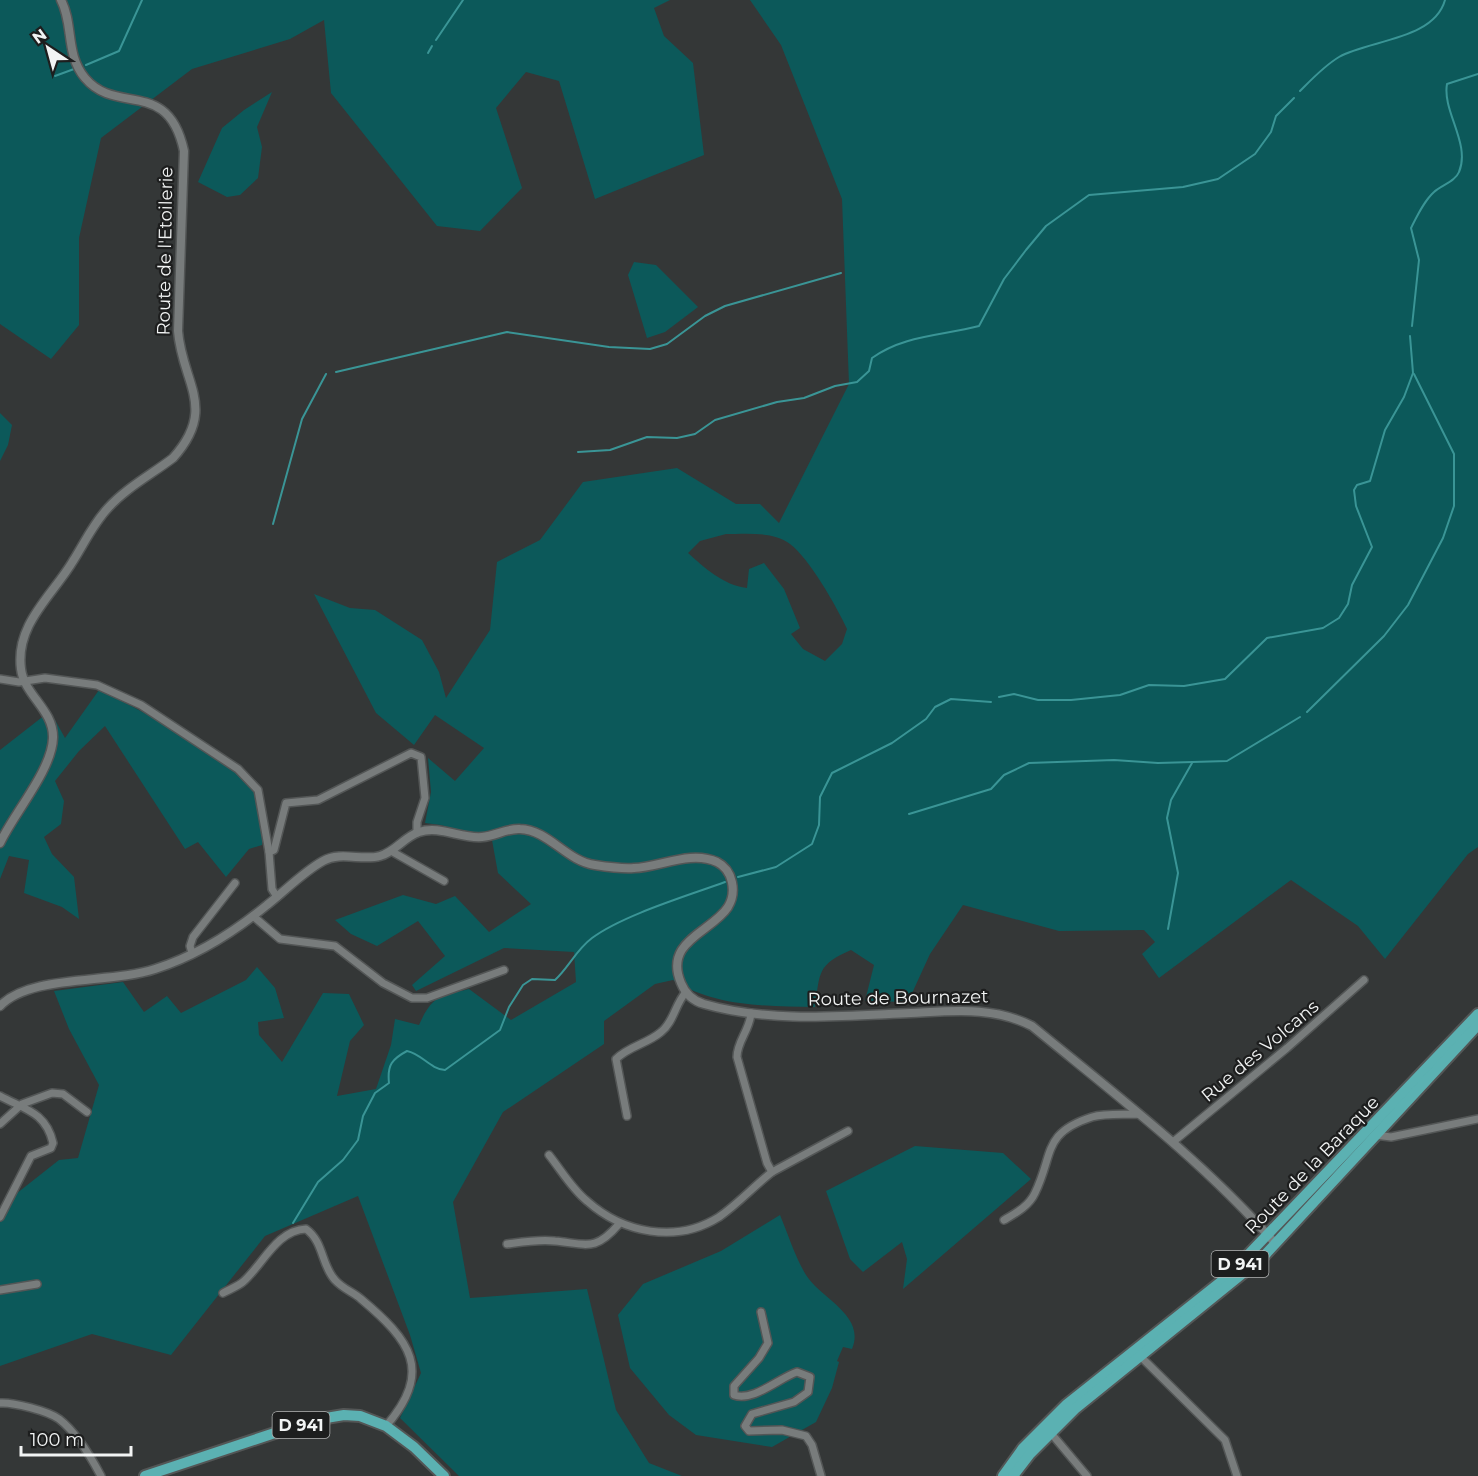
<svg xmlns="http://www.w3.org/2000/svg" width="1478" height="1476" font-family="Montserrat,sans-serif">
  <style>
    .green { fill: #0c595a; fill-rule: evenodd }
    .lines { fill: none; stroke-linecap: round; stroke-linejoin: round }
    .stream { stroke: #3a9596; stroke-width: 2 }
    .minor-casing { stroke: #535656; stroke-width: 10 }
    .tertiary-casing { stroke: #535656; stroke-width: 11 }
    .primary-casing { stroke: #535656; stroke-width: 14 }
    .minor { stroke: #787c7c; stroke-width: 7 }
    .tertiary { stroke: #787c7c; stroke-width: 8 }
    .primary { stroke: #5bb1b2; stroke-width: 10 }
    .labels { text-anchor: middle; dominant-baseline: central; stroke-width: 4.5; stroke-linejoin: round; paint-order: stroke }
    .shield { fill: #1d1e1e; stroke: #b2b4b4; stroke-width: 1.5 }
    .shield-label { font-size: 16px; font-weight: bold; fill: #f2f4f4 }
    .street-label { font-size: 18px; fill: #f2f4f4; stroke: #1d1e1e }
  </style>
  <rect width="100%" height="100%" fill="#343737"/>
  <g class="green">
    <polygon points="0,0 670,0 654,8 664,36 693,63 704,155 595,199 559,81 526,72 496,108 522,188 480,231 437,226 331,93 324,20 290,39 192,69 101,138 79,238 79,325 51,359 0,324"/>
    <path d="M750,0h728v847l-10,7 -83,105 -27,-33 -67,-46 -132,98 -17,-24 13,-12 -11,-12 -85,1 -96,-26 -33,49 -22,48 -43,-1 9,-36 -23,-15c-34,15 -31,22 -36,57 -49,-1 -100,0 -142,-27l-18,4 -51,37v23l-101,68 -50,90 17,96 117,-9 29,121 33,53 33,13h-223l-59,-58 21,-45 -11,-38 -52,-139 -93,40 -94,119 -79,-21 -92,32v-152l7,-13 52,-41 19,-2 21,-73 -30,-56 -15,-38 69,-9 21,30 23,-16 14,17 65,-33 11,-13 18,21 9,30 -26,4 1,13 23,27 41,-69 26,1 15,31 -14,16 -13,55 39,-7 15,-44 4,-26 24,6c13,-29 20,-29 50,-36l42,31 65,-38 -2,-30 -70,-4 -88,43 -4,-6 33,-29 -27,-35 -41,25 -26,-12 -16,-14 68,-25 33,9 19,-8 34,36 42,-28 -33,-31 -6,-33 -51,-15 -16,-2 6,-31 -3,-34 27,23 29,-33 -49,-33 -21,30 -38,-32 -62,-119 36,14 25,2 47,30 17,32 7,26 44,-68 7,-68 43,-22 43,-58 94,-14 59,36h24l19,19 70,-139 -7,-185 -61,-154zM726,534c19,0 48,-3 64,10 19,14 47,63 57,85l-5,15 -17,17 -22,-12 -12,-15 9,-6 -16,-39 -20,-26 -15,6 -2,19c-24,-3 -42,-20 -59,-35l12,-12z"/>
    <polygon points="272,92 257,127 262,147 258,178 240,195 227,197 198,182 222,128 244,110"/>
    <polygon points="634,262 656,265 698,307 665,332 647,338 628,275"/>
    <polygon points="0,413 12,425 8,445 0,461"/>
    <path d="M99,690c32,15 140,71 156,100 6,10 9,44 7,55l-13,4 -23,28 -28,-35 -13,7 -80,-123 -26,25 -24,30 9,20 -3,23 -17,13 8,17 22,23 5,42 -17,-12 -38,-14 5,-33 -20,-4 -9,23v-129l50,-39 15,27z"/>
    <polygon points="915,1146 1003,1153 1031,1179 903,1289 907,1259 902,1242 863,1272 850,1259 826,1191"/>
    <path d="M780,1215c8,19 15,42 26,60 15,24 60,40 46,74l-9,-2 -6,14 2,1 -7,26 -16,34 -44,25 -76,-12 -27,-20 -39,-47 -12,-53 25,-31 78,-33z"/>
  </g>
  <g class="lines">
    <g class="stream">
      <polyline points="436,40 463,0"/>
      <polyline points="428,53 432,46"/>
      <polyline points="86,65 119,51 142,0"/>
      <polyline points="55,76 74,69"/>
      <path d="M1300,91c12,-12 24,-25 39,-34 30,-17 95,-17 106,-57"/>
      <path d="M1412,326l7,-66 -8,-32c6,-12 13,-27 23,-36 7,-7 21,-10 25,-20 12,-28 -17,-61 -12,-88l31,-10"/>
      <polyline points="336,372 507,332 609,347 650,349 667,344 705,316 725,306 841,273"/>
      <path d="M578,452l32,-2 37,-13 30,1 18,-4 20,-14 62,-18 27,-4 31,-12 22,-4 12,-11 3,-13c32,-23 69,-22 107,-32l25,-47 22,-29 20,-24 43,-31 94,-8 35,-8 37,-25 16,-22 5,-16 18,-18"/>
      <polyline points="273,524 302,419 326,374"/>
      <polyline points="999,697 1014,694 1038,700 1071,700 1120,695 1149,685 1184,686 1225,679 1267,638 1323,628 1339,618 1348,604 1352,585 1372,547 1356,506 1354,490 1357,485 1370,481 1385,430 1404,397 1413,373 1410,336"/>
      <polyline points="1307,712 1384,636 1408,605 1443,538 1454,506 1454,454 1414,374"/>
      <polyline points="909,814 991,789 1004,775 1029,763 1114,760 1158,763 1227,761 1300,717"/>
      <polyline points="738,877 776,867 812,844 819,825 820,797 832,773 892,743 926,719 935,707 951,699 991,702"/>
      <polyline points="1168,929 1178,873 1167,818 1171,800 1192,763"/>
      <path d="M293,1223l25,-41 25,-22 15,-20 5,-24 12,-23 14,-10c-2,-18 3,-24 18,-32 15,3 23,18 38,19l55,-40 9,-23 14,-22 9,-6 23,1c14,-13 21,-30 37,-42 31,-23 95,-42 133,-56"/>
    </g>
    <g class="minor-casing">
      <g id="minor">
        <polyline points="0,679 19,682 45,678 97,685 141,705 238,769 258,790 269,852 272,889 277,897"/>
        <polyline points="391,851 444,881"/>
        <polyline points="269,852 274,850 286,803 318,800 411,753 421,757 425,798 417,822 417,833"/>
        <polyline points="253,916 280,939 335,946 383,983 412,998 427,998 504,970"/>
        <polyline points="192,953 190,946 193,937 235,883"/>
        <path d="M0,1096c24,13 46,16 53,47l-2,5 -20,8 -31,61"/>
        <path d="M627,1116l-11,-57c13,-13 31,-15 45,-27 13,-10 14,-28 25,-40"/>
        <polyline points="0,1124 22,1104 52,1093 63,1094 87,1112"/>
        <polyline points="1375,1135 1391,1137 1478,1119"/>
        <polyline points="1173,1142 1287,1048 1364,980"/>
        <path d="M549,1155c12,15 23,34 38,46 36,32 89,43 132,16 19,-13 35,-31 53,-45l-5,-9 -30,-106c0,-16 13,-27 14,-44"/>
        <polyline points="772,1172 848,1131"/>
        <path d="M1004,1220c12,-7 25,-14 31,-27 19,-39 7,-60 57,-76 14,-4 32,-2 47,-3"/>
        <path d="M507,1244c15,-2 32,-5 48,-3 32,3 40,11 64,-17"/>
        <polyline points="0,1290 37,1284"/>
        <path d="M223,1293c7,-4 16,-7 21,-12 19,-17 33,-51 62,-52 18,13 15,36 29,51 8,9 18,12 26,19 49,41 73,72 25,127"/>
        <path d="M761,1312l7,31 -9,15 -25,28v9c19,7 45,-17 63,-23l13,5 -2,15 -14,10 -42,12 -7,12 4,5 33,-1 24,6 6,9 9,31"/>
        <polyline points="1138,1354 1225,1440 1237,1476"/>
        <path d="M0,1403c13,-1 48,8 59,16 17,13 32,38 42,57"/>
        <polyline points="1050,1432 1087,1476"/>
      </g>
    </g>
    <g class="tertiary-casing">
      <g id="tertiary">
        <path d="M0,843c14,-30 52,-73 53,-105 1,-28 -29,-43 -32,-69 -6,-45 32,-74 52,-108 12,-19 20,-37 35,-53 18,-20 44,-34 65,-50 45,-50 9,-75 5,-127l6,-180c-16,-74 -67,-35 -99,-73 -20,-24 -11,-53 -24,-78"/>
        <path d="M0,1006c30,-32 111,-22 155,-37 41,-13 78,-36 112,-64 18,-14 36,-33 56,-44 18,-10 39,0 57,-5 15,-4 24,-19 39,-24 21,-7 42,7 63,5 13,-1 26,-9 38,-8 29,1 46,32 75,36 13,2 26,4 39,3 26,-1 57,-18 83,-6 16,8 20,30 11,45 -16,25 -65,34 -47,76 4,10 12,18 23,21 66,19 139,12 207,9 42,-2 82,-7 121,13 84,69 171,135 243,217"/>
      </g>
    </g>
    <g class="primary-casing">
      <g id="primary">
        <polyline points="145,1476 314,1420 344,1415 360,1416 386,1426 414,1447 444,1476"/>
        <polyline points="1003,1476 1023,1448 1066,1405 1227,1277 1478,1014"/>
        <polyline points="1013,1476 1030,1454 1076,1408 1263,1257 1478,1025"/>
      </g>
    </g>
    <use href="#minor" class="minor"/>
    <use href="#tertiary" class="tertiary"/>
    <use href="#primary" class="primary"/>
  </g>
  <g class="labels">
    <g class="shield">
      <rect x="1211.5" y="1251" width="57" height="26" rx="4.5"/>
      <rect x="272.5" y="1412" width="57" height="26" rx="4.5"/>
    </g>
    <g class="shield-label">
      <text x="1240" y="1264">D 941</text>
      <text x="301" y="1425">D 941</text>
    </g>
    <g class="street-label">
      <text transform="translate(165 251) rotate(-89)">Route de l'Etoilerie</text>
      <text transform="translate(898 998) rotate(-1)">Route de Bournazet</text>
      <text transform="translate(1260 1051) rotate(-40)">Rue des Volcans</text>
      <text transform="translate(1312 1165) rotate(-46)">Route de la Baraque</text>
    </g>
  </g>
  <g transform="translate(48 48) rotate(324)" stroke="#1d1e1e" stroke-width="4.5" paint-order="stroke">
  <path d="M0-4.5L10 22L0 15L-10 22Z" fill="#f2f4f4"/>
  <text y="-9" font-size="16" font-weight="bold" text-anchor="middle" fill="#f2f4f4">N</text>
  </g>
  <path d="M21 1446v9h110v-9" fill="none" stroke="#f2f4f4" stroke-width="3"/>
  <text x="30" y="1446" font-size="18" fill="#f2f4f4" stroke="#1d1e1e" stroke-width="4.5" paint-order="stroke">100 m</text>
</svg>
